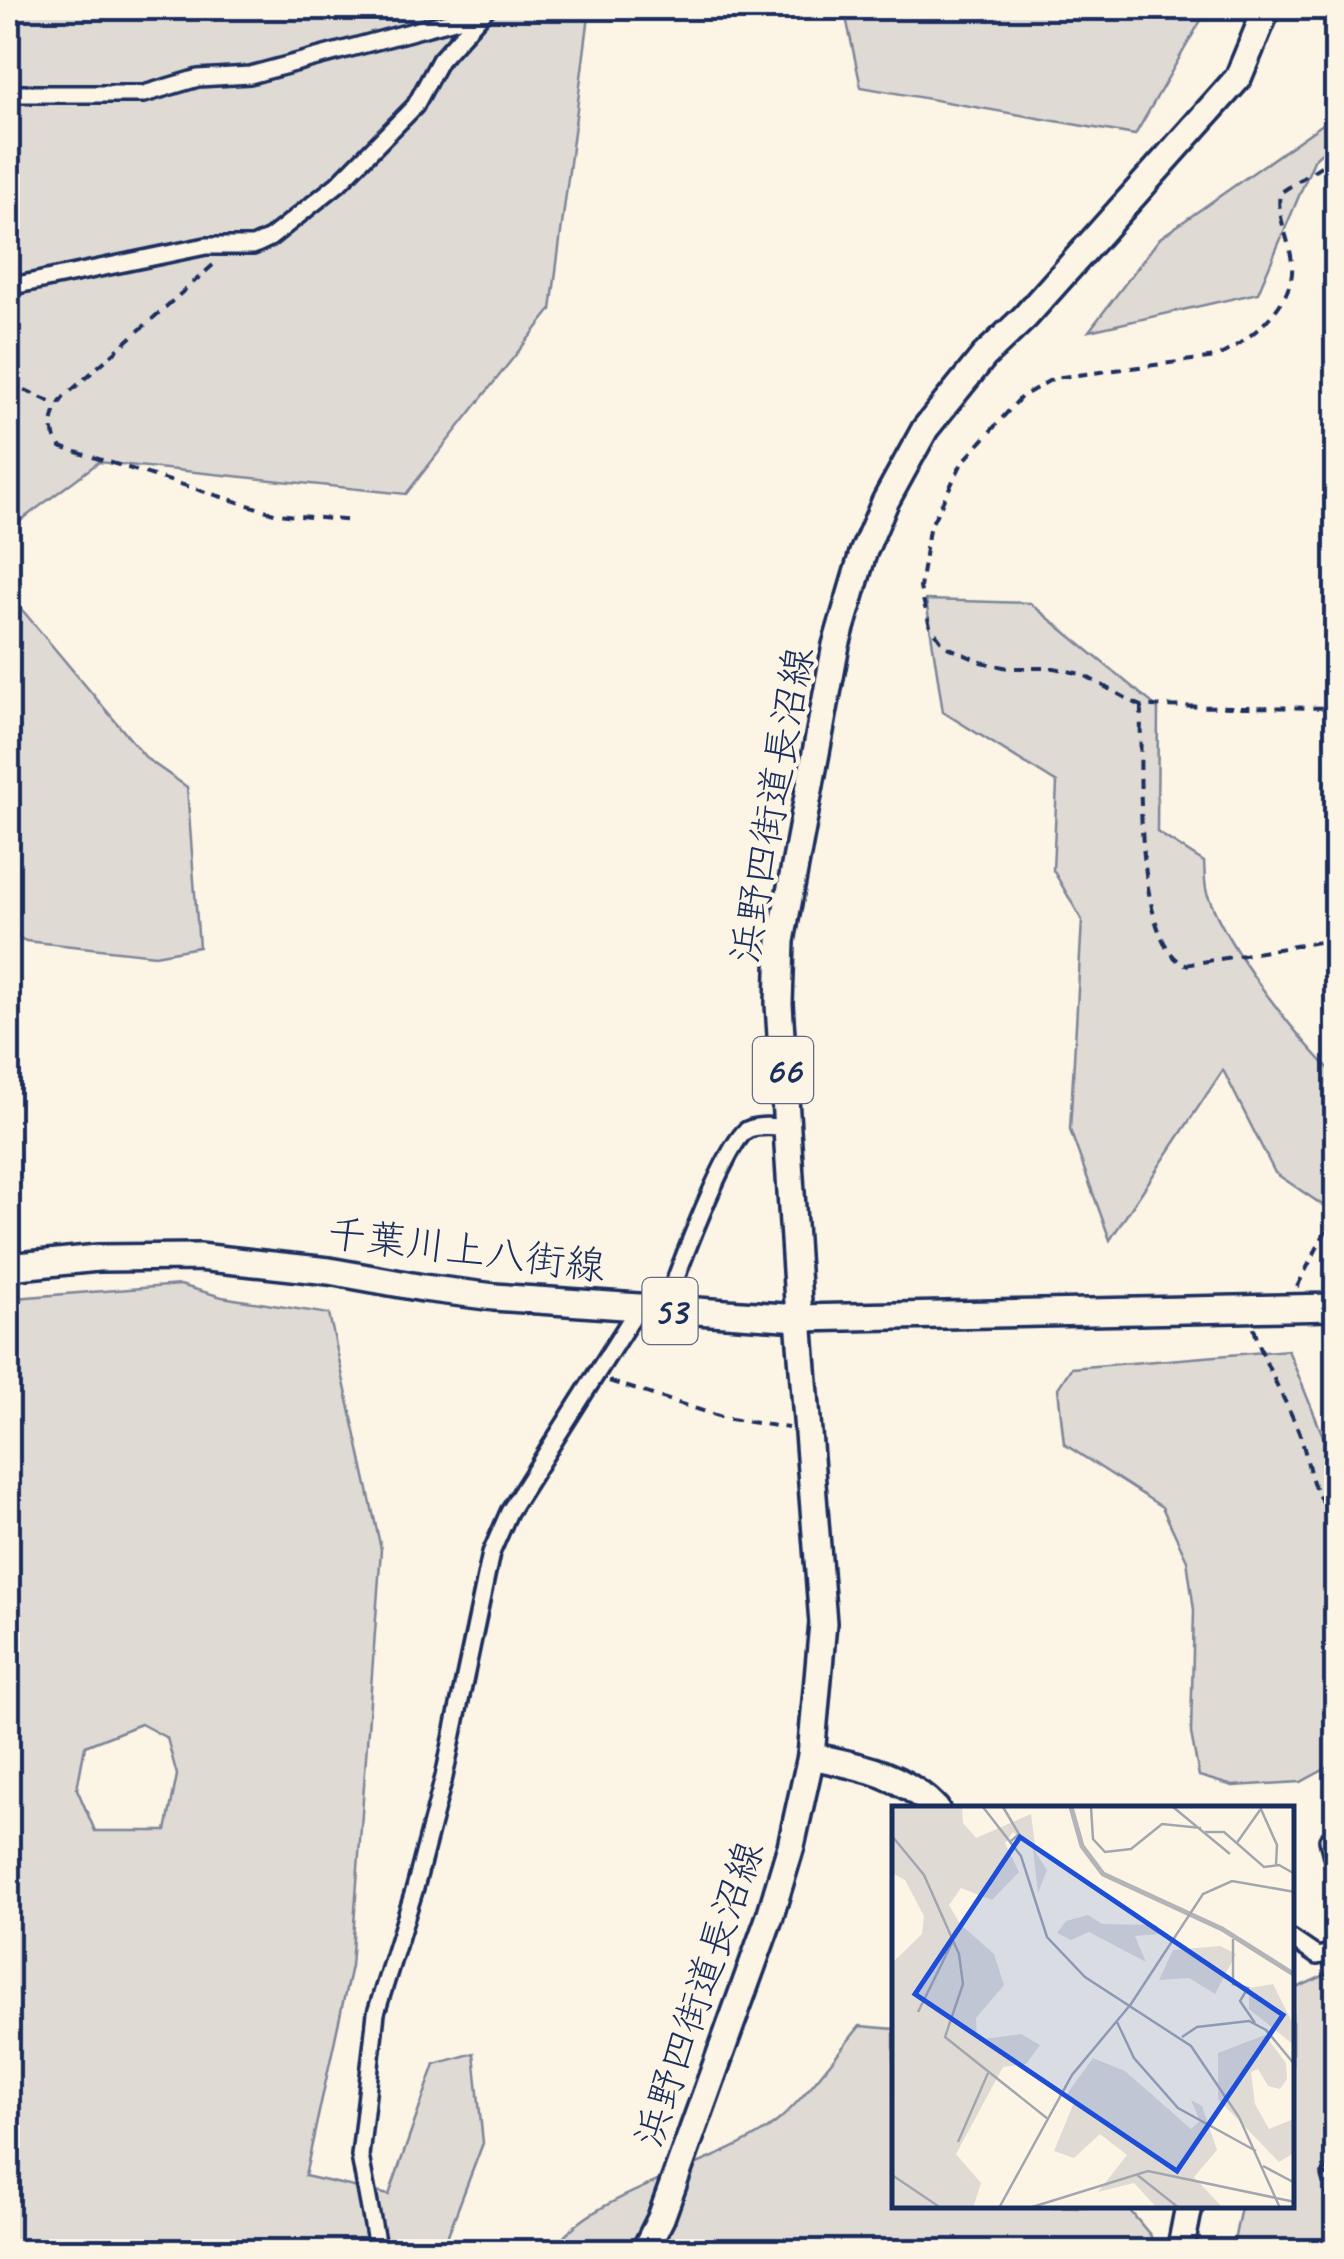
<svg xmlns="http://www.w3.org/2000/svg" width="1344" height="2259" font-family="Caveat,'Klee One',sans-serif">
  <style>
    .green { fill: #dfdbd4; stroke: #7d8599; stroke-width: 2.5; fill-rule: evenodd }
    .lines { fill: none; stroke-linecap: round; stroke-linejoin: round }
    .street-casing { stroke: #1b2f5e; stroke-width: 22 }
    .primary-casing { stroke: #1b2f5e; stroke-width: 32 }
    .path { stroke: #1b2f5e; stroke-width: 4; stroke-dasharray: 10 8; stroke-linecap: butt }
    .street { stroke: #fcf5e5; stroke-width: 15 }
    .primary { stroke: #fcf5e5; stroke-width: 25 }
    .labels { text-anchor: middle; dominant-baseline: central; stroke-width: 9; stroke-linejoin: round; paint-order: stroke }
    .shield { fill: #fcf5e5; stroke: #5e6a86; stroke-width: 2.5 }
    .shield-label { font-size: 38px; font-weight: bold; fill: #1b2f5e }
    .street-label { font-size: 40px; fill: #1b2f5e; stroke: #fcf5e5 }
    .inset-river { fill: none; stroke: #b2b4b8; stroke-width: 5 }
    .inset-road { fill: none; stroke: #a2a6af; stroke-width: 2.5 }
    .view { fill: #1d4ed8; fill-opacity: 0.15; stroke: #1d4ed8; stroke-width: 5 }
    .inset-edge { fill: none; stroke: #1b2f5e; stroke-width: 5 }
  </style>
  <rect width="100%" height="100%" fill="#fcf5e5"/>
  <filter id="ink" filterUnits="userSpaceOnUse"><feTurbulence type="fractalNoise" baseFrequency=".01" numOctaves="2"/><feDisplacementMap in="SourceGraphic" scale="20" xChannelSelector="R" yChannelSelector="G"/><feConvolveMatrix kernelMatrix="1 2 1 2 8 2 1 2 1" color-interpolation-filters="sRGB"/></filter>
  <g filter="url(#ink)">
    <g class="green">
      <polygon points="8,8 590,8 551,310 406,494 99,462 8,530"/>
      <polygon points="844,8 1208,8 1135,135 861,87"/>
      <polygon points="1336,38 1336,139 1315,158 1258,293 1089,331 1160,238 1327,121"/>
      <polygon points="8,593 147,759 187,787 199,947 155,955 26,941 8,932"/>
      <path d="M926,600l104,3 128,105 -1,124 47,30c1,11 0,21 3,31 21,57 86,140 129,183v129l-9,3 -52,-35 -52,-103 -113,170 -40,-110 12,-210 -29,-50 4,-87 -114,-71z"/>
      <path d="M180,1285l42,12 107,17 52,235 -30,417 -46,210 84,19 46,-131 39,-11 9,90 -37,97 -30,11 -408,1v-877l10,-3 -3,-74zM141,1724l26,14 10,37 -11,56h-71l-18,-42 8,-43z"/>
      <polygon points="1288,1350 1336,1468 1336,1763 1301,1782 1233,1786 1199,1776 1191,1733 1194,1610 1187,1560 1162,1507 1064,1444 1058,1388 1071,1368"/>
      <polygon points="1336,1970 1336,2251 1232,2251 1241,2207 1292,2206 1292,1990"/>
      <path d="M860,2026l34,3v177l233,1 24,29 -4,16h-593c26,-58 171,-86 225,-132 27,-24 57,-65 81,-94z"/>
    </g>
    <g class="lines">
      <g class="street-casing">
        <g id="street">
          <polyline points="8,94 144,94 198,78 250,75 462,18 473,20"/>
          <polyline points="8,287 206,246 253,246 270,238 338,184 415,106 440,60 487,8"/>
          <path d="M664,1310c11,-30 61,-167 83,-180 11,-6 28,-3 40,-3"/>
          <polyline points="1336,1836 1328,1840 1336,1872"/>
          <polyline points="1292,1939 1317,1956 1336,1952"/>
          <polyline points="378,2252 360,2156 376,2013 415,1888 444,1777 491,1553 509,1512 638,1308"/>
        </g>
      </g>
      <g class="primary-casing">
        <g id="primary">
          <polyline points="8,1267 98,1258 199,1257 329,1271 423,1288 494,1297 799,1318 1336,1307"/>
          <path d="M811,1756c47,10 91,17 125,53"/>
          <polyline points="644,2252 661,2218 770,1916 791,1846 811,1756 823,1623 799,1318 779,1004 781,941 836,645 863,553 885,502 925,429 984,356 1025,317 1238,78 1267,8"/>
          <polyline points="1180,2252 1189,2206"/>
        </g>
      </g>
      <g class="path">
        <path d="M1336,156l-56,37c-4,24 10,46 12,70 4,41 -44,79 -76,94l-162,21 -33,19 -59,66 -33,66 -9,59 10,38 15,20 36,16 27,6h46l27,6 60,32 195,2"/>
        <path d="M213,265l-149,132c-13,16 -16,34 -4,50l217,67 77,7"/>
        <polyline points="8,382 57,405"/>
        <path d="M1141,706c0,53 -9,234 44,259l151,-26"/>
        <polyline points="1297,1287 1336,1211"/>
        <path d="M1254,1328c9,36 30,67 44,102 8,19 10,42 18,60 4,11 12,17 20,24"/>
        <polyline points="609,1381 725,1418 788,1428"/>
        <polyline points="1321,2175 1336,2227"/>
        <polyline points="1321,2175 1336,2160"/>
        <polyline points="1321,2175 1336,2175"/>
      </g>
      <use href="#street" class="street"/>
      <use href="#primary" class="primary"/>
    </g>
  </g>
  <g class="labels">
    <g class="shield">
      <rect x="753" y="1037" width="60" height="66" rx="8"/>
      <rect x="642.5" y="1278" width="55" height="66" rx="8"/>
    </g>
    <g class="shield-label">
      <text x="783" y="1070">66</text>
      <text x="670" y="1311">53</text>
    </g>
    <g class="street-label">
      <text transform="translate(772 805) rotate(-80)">浜野四街道長沼線</text>
      <text transform="translate(466 1250) rotate(7)">千葉川上八街線</text>
      <text transform="translate(699 1994) rotate(-71)">浜野四街道長沼線</text>
    </g>
  </g>
  <g transform="translate(892 1806)">
    <rect width="402" height="402" fill="#fcf5e5"/>
    <path d="M0,1h70l1,16 13,15 55,-24 5,39 11,17 -9,23 -5,-44 -20,-17 -8,11 14,29 -27,28 -31,-12 -12,17 11,19 34,30 10,31 -28,33 1,22 44,-6 19,11 -14,19 -23,3 -47,87 25,29 -8,25h-81v-245l30,-29 2,-18 -19,-36 -13,-7zM196,109l14,9 55,1 2,9 -24,2 11,26 -57,-30 -18,8 -14,-7 9,-12zM328,140l16,8 -21,40 -26,-16 -30,2 14,-30zM381,178l21,42v19l-45,-36v-21zM373,229l21,28 1,16 -7,10 -12,-3 -10,-17 -7,3 4,32 14,25 25,-10v34l-15,9 -61,-63v-46zM201,252l32,13 66,58 9,-8 -9,-21 11,6 15,44 -23,27 29,31h-66l-23,-25 -36,9 29,-37 -27,-21 -26,24 -20,-7 21,-51 -8,-6z" fill="#dfdbd4"/>
    <path class="inset-river" d="M179,1l11,39 21,28 119,55 73,46"/>
    <path class="inset-road" d="M91,1l38,49 26,81 38,40 106,69 48,71 41,91M111,1l16,27 -8,7M199,1l2,32 12,13 26,-3 31,-25 39,4M281,1l57,47M368,1l17,38 -1,20M313,26h19l40,35 15,-2 16,9M0,30l32,39 35,79 4,30 -18,53 103,82M344,38l24,-34M341,133v45l15,4 -8,13 15,22M26,206l34,-69M225,216l17,36 44,50 78,43M290,231l15,-10 52,-6 17,9 29,35M66,336l30,-69M371,360l32,17M244,368l43,34M0,369l49,33M107,402l73,-133 59,-71 72,-110 29,-13 63,11M137,402l119,-37 147,31"/>
    <path class="view" d="M128,31l263,178 -106,156 -262,-177z"/>
    <rect width="402" height="402" class="inset-edge"/>
  </g>
  <rect width="1344" height="2259" fill="none" stroke="#fcf5e5" stroke-width="40"/>
  <rect x="20" y="20" width="1304" height="2219" fill="none" stroke="#1b2f5e" stroke-width="4" filter="url(#ink)"/>
</svg>
